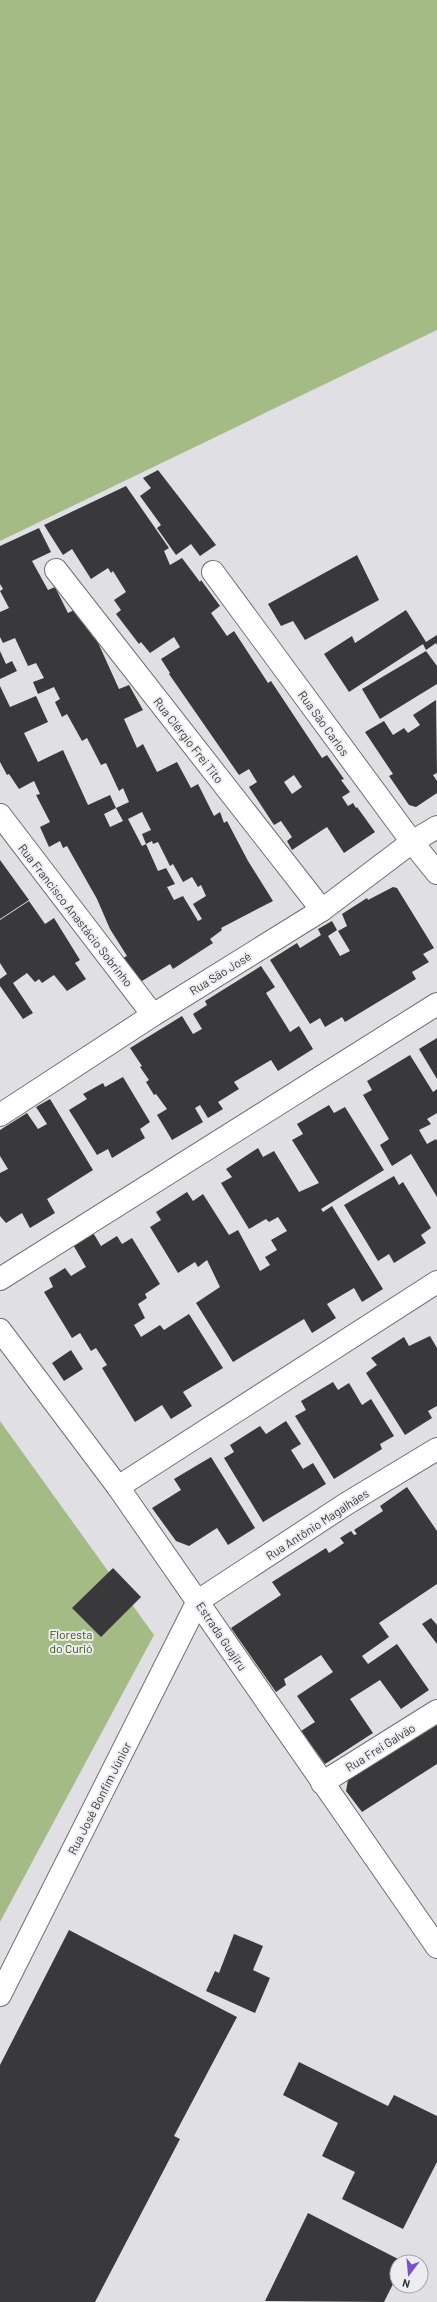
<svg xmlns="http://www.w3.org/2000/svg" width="437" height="2302" font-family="Barlow,sans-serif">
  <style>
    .forest { fill: #a4bb86 }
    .building { fill: #39393c; fill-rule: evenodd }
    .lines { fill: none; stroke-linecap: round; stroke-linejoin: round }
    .minor-casing { stroke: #6f6f73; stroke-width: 24 }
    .minor { stroke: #fff; stroke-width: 22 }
    .labels { text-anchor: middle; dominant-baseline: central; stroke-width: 4; stroke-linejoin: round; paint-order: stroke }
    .street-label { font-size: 12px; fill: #3b3b3d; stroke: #ededf1 }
    .park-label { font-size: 12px; fill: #385300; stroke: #ededf1 }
  </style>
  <rect width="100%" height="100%" fill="#e0e0e4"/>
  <g class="forest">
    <polygon points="0,0 437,0 437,330 0,541"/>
    <polygon points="0,1421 154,1635 0,1922"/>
  </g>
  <g class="building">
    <polygon points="158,470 216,545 200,556 191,544 176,555 157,528 161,525 140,496 151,488 143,478"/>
    <path d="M126,486l43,62 -5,3 6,14 12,-7 18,24 1,-2 19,26 -9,7 16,23 7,-5 34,52 3,-2 51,77 5,-3 17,24 -3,1 9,12 -8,5 6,9 5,-3 3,5 1,-1 18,25 -31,21 -17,-26 -35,23 -5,-9 5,-4 -11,-16 -7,4 -25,-38 8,-5 -8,-13 -10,6 -70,-101 1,-1 -9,-14 19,-12 -6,-10 -24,16 -9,-11 -2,2 -23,-30 5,-4 -7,-10 12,-8 -13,-21 -2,2 -3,-5 -17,11 -19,-30 -9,6 -19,-30zM294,775l8,12 -10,7 -8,-12z"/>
    <path d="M39,528l12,24 -19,9 16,29 7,-3 13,26 10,-5 15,29 2,-1 24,53 10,-4 14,25 -19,9 13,29 6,-4 14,28 20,-10 14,26 7,-4 16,32 6,-4 4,11 3,-2 21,40 25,40 -52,27 1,2 -12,9 3,4 -40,26 -3,-5 -33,20 -16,-25 6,-3 -17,-27 -13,-30 -30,-53 -4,2 -3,-7 -11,6 -9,-20 10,-5 -14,-27 4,-1 -6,-13 -15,8 -10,-15 -2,1 -7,-13v-76l10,21 26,-11 12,26 -24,11 14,29 25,-12 25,55 22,-10 6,13 -12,6 6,13 13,-6 -7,-13 13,-6 -6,-14 -4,3 -13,-28 -5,2 -14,-27 -5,3 -15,-27 -5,3 -7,-15 5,-3 -6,-12 -16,7 -5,-12 11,-4 -8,-15 -8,3 -13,-28 -12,5 -3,-6v-25l9,-4 -9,-17 3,-2 -3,-5v-38zM142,812l9,18 -9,4 4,10 -4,2 -14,-27zM152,841l1,3 5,-2 12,24 3,-2 10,18 9,-5 6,10 3,-2 5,11 -13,8 9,15 -4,2 -15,-25 -9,4 -7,-13 8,-3 -9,-16 -8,3 -12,-27z"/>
    <polygon points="357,555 379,600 305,640 293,621 281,626 268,604"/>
    <polygon points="406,610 426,642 437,635 437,645 436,643 426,650 423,644 349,692 324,654 352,636 355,643"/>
    <polygon points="0,651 6,664 12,661 17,671 0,679"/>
    <polygon points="426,651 437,666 437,684 380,719 362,689"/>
    <polygon points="436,700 437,773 433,775 437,781 437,793 416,807 409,805 389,776 393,774 365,732 384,721 393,735 404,728 408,733 420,725 413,715"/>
    <polygon points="0,860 29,900 0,919"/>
    <polygon points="393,887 397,888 434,948 423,954 429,962 412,972 416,979 345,1022 342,1017 325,1027 320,1018 310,1024 270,960 297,943 300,948 321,935 318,929 332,921 337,930 328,936 340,956 350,951 338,931 347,926 342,914 367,898 368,900"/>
    <polygon points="29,901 45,924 54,918 80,960 75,963 86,979 67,991 54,975 42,983 39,979 35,982 27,973 13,983 33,1013 23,1019 0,986 0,979 7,974 0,963 0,920"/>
    <polygon points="261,966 275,987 266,993 290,1032 299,1026 313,1049 278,1071 271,1060 234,1082 239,1089 218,1102 223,1109 208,1118 200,1105 195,1108 203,1122 172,1140 157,1115 167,1109 156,1094 154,1095 146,1082 149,1080 140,1067 142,1066 130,1048 182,1016 193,1034 202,1029 193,1014 207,1005 205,1001"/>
    <polygon points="437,1038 437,1079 419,1049"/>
    <polygon points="410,1055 433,1092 437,1089 437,1113 427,1119 431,1124 419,1130 427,1144 436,1139 437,1141 437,1197 411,1154 392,1166 380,1145 389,1139 363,1095 372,1090 367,1081"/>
    <polygon points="123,1077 150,1122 140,1129 145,1138 112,1158 108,1149 97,1155 69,1110 87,1099 83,1094 103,1083 105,1087"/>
    <polygon points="50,1099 93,1170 47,1199 55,1213 30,1228 22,1213 6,1223 0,1216 0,1173 8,1169 0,1156 0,1130 27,1113 38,1129 47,1124 36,1107"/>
    <polygon points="329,1105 334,1113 345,1107 384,1170 321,1209 323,1212 332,1206 383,1289 362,1302 354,1288 327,1304 336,1318 312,1333 304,1319 233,1362 196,1303 220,1287 207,1260 198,1267 195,1262 178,1273 150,1227 161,1220 156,1212 187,1192 193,1201 203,1194 229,1235 238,1230 260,1271 270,1265 265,1257 277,1250 271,1240 287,1231 278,1217 269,1222 266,1219 249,1229 221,1183 232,1177 226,1169 258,1148 263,1157 274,1151 299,1192 319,1183 292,1140 303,1134 297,1124"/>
    <polygon points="394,1176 399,1185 403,1182 431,1228 421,1235 426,1243 394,1263 389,1254 378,1261 344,1205"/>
    <polygon points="92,1231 101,1246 117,1236 122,1244 132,1238 160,1284 145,1294 147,1298 138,1304 145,1318 134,1325 141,1337 160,1325 164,1330 189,1314 223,1368 183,1392 192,1406 171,1419 162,1405 135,1422 102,1368 107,1365 96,1348 91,1351 80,1333 72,1338 44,1292 53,1287 49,1278 65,1268 71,1276 86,1267 72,1243"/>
    <polygon points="430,1336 437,1348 437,1406 428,1411 432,1418 405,1435 366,1373 377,1365 371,1358 404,1337 409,1346"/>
    <polygon points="71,1350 83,1369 64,1381 52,1363"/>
    <polygon points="333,1382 338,1390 349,1383 362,1405 371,1399 394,1436 380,1444 382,1449 334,1479 295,1416 306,1410 301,1401"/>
    <polygon points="286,1421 301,1444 291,1450 303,1469 313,1463 326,1484 263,1522 224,1458 234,1452 230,1445 260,1426 266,1434"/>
    <polygon points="211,1457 255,1528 228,1545 217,1528 189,1546 176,1541 152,1508 181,1490 174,1479"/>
    <polygon points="407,1487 437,1531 437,1584 379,1623 389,1637 362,1656 368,1664 397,1644 429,1690 401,1709 380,1680 350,1699 373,1733 325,1764 301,1731 315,1722 297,1696 333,1672 321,1655 284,1679 286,1685 276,1692 231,1628 281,1595 272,1582 326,1548 329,1553 344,1543 340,1538 351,1531 354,1535 357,1534 354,1530 383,1511 380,1506"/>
    <polygon points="113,1568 141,1597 101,1637 72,1608"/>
    <polygon points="431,1618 437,1625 437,1644 422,1624"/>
    <polygon points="437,1725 437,1764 362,1812 346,1791 348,1780"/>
    <polygon points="69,1930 237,2017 174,2136 180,2139 95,2302 0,2302 0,2065"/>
    <polygon points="234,1934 263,1946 253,1970 270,1978 255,2013 206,1991 215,1971 219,1973"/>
    <polygon points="299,2062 388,2106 394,2095 437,2116 437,2162 403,2229 342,2199 355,2172 322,2156 338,2123 283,2095"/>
    <polygon points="308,2213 404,2262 397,2262 397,2276 384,2302 265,2301"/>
  </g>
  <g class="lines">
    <g class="minor-casing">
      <g id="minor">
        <polyline points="56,570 322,910"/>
        <polyline points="213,572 412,842 437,873"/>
        <polyline points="0,815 153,1015"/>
        <polyline points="0,1115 153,1015 322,910 412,842 437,827"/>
        <polyline points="0,1279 437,1004"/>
        <polyline points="0,1330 118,1487 437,1947"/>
        <polyline points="118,1487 437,1282"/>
        <polyline points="322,1783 437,1711"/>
        <polyline points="0,1995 198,1601 346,1504 437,1449"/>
      </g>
    </g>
    <use href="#minor" class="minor"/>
  </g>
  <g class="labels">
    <g class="street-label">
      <text transform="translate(324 723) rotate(54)">Rua São Carlos</text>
      <text transform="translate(189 740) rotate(52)">Rua Clérgio Frei Tito</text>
      <text transform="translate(76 915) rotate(52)">Rua Francisco Anastácio Sobrinho</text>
      <text transform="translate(220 973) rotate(-32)">Rua São José</text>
      <text transform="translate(317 1524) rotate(-33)">Rua Antônio Magalhães</text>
      <text transform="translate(222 1636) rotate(56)">Estrada Guajiru</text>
      <text transform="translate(380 1747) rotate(-32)">Rua Frei Galvão</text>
      <text transform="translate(99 1798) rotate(-63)">Rua José Bonfim Júnior</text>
    </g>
    <g class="park-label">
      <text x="71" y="1634">Floresta<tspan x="71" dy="14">do Curió</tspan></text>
    </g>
  </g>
  <g transform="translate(409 2274) rotate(196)"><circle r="19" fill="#ededf1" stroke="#a6a6a9"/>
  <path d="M0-3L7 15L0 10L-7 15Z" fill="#7e4ec6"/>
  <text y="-6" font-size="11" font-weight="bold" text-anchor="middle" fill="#3b3b3d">N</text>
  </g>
</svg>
